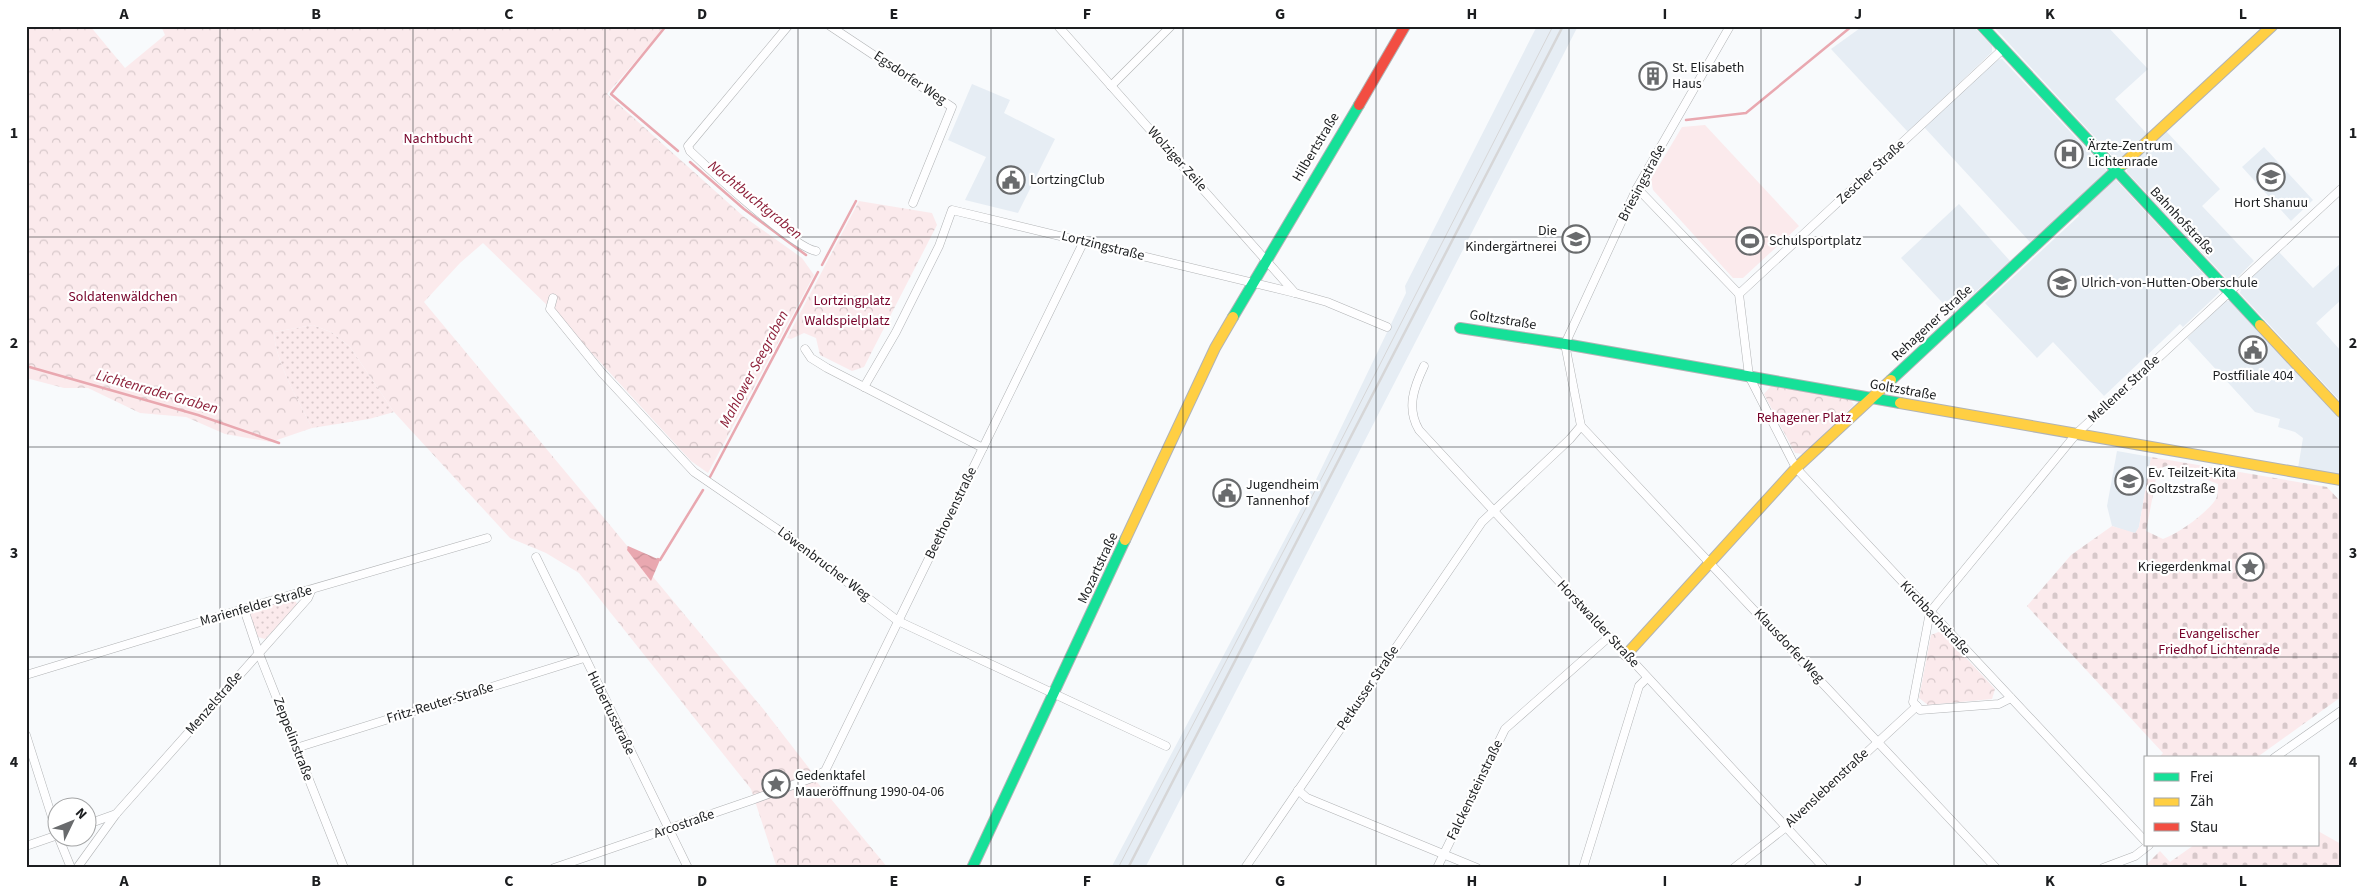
<svg xmlns="http://www.w3.org/2000/svg" width="2367" height="894" font-family="'Source Sans 3',sans-serif">
  <style>
    .built { fill: #e6edf4 }
    .grass { fill: url(#grass-dots) }
    .forest { fill: url(#forest-crowns) }
    .cemetery { fill: url(#cemetery-stones); fill-rule: evenodd }
    .pitch { fill: #fbeaec }
    .water { fill: url(#water-waves) }
    .lines { fill: none; stroke-linecap: round; stroke-linejoin: round }
    .stream { stroke: #e9a8b0; stroke-width: 2.5 }
    .street-casing { stroke: #b1b3b5; stroke-width: 9 }
    .fast-casing { stroke: #b1b3b5; stroke-width: 12 }
    .slow-casing { stroke: #b1b3b5; stroke-width: 12 }
    .jam-casing { stroke: #b1b3b5; stroke-width: 12 }
    .street { stroke: #fefeff; stroke-width: 8 }
    .fast { stroke: #16e098; stroke-width: 10 }
    .slow { stroke: #ffcf43; stroke-width: 10 }
    .jam { stroke: #f24e42; stroke-width: 10 }
    .tram { stroke: #d6d6d7; stroke-width: 1 }
    .rail { stroke: #d6d6d7; stroke-width: 2.5 }
    .grid { fill: none; stroke: #1c1e20; stroke-width: 1; stroke-opacity: 0.55 }
    .labels { text-anchor: middle; dominant-baseline: central; stroke-width: 4.5; stroke-linejoin: round; paint-order: stroke }
    .poi-label { font-size: 14px; fill: #1c1e20; stroke: #fff; text-anchor: start }
    .street-label { font-size: 14px; fill: #1c1e20; stroke: #fff }
    .park-label { font-size: 14px; fill: #760028; stroke: #fff }
    .water-label { font-size: 15px; font-style: italic; fill: #8d2039; stroke: #fff }
    .neatline { fill: none; stroke: #1c1e20; stroke-width: 2 }
    .grid-label { font-size: 16px; text-anchor: middle; font-weight: bold; fill: #1c1e20 }
  </style>
  <defs>
    <pattern id="grass-dots" width="8" height="8" patternUnits="userSpaceOnUse" patternTransform="scale(1.25)"><rect width="8" height="8" fill="#fbeaec"/><path d="M2 2h.1M6 6h.1" fill="none" stroke="#d7c8ca" stroke-width="1.8" stroke-linecap="round"/></pattern>
    <pattern id="forest-crowns" width="20" height="18" patternUnits="userSpaceOnUse" patternTransform="scale(1.25)"><rect width="20" height="18" fill="#fbeaec"/><path d="M2 6a3 3 0 1 1 6 0M12 15a3 3 0 1 1 6 0" fill="none" stroke="#d7c8ca"/></pattern>
    <pattern id="cemetery-stones" width="16" height="16" patternUnits="userSpaceOnUse" patternTransform="scale(1.25)"><rect width="16" height="16" fill="#fbeaec"/><path d="M2 7V4a2 2 0 0 1 4 0v3zM10 15v-3a2 2 0 0 1 4 0v3z" fill="#d7c8ca"/></pattern>
    <pattern id="water-waves" width="16" height="10" patternUnits="userSpaceOnUse" patternTransform="scale(1.25)"><rect width="16" height="10" fill="#e9a8b0"/><path d="M0 5q4-4 8 0t8 0" fill="none" stroke="#c79097"/></pattern>
  </defs>
  <rect width="100%" height="100%" fill="#f8fafc"/>
  <g class="built">
    <polygon points="1537,26 1578,26 1145,868 1111,868 1311,490 1406,293 1405,286"/>
    <polygon points="1863,26 1973,26 1992,46 1992,52 1908,132 1831,49"/>
    <polygon points="1993,26 2107,26 2148,69 2115,99 2148,135 2122,159 2115,159"/>
    <polygon points="2002,59 2107,171 2030,242 1924,127 1996,60"/>
    <polygon points="972,84 1010,100 1004,113 1055,139 1018,213 965,200 986,157 948,140"/>
    <polygon points="2165,130 2220,189 2202,206 2254,261 2236,279 2227,279 2127,172 2127,166"/>
    <polygon points="2264,147 2313,200 2291,221 2242,167"/>
    <polygon points="2115,179 2220,292 2183,327 2180,324 2104,396 2053,342 2037,358 1985,303 2079,216 2077,213"/>
    <polygon points="1959,204 2010,261 1952,313 1901,258"/>
    <polygon points="2279,252 2313,288 2341,263 2341,300 2316,323 2341,351 2341,402 2240,293 2242,285"/>
    <polygon points="2225,301 2230,301 2341,421 2341,475 2298,468 2303,438 2295,432 2278,427 2280,419 2255,412 2187,338"/>
    <polygon points="2117,451 2151,457 2139,527 2135,534 2112,526 2107,506"/>
  </g>
  <g class="grass">
    <path d="M313,325l20,8 17,14 44,65 -25,7 -57,9c-13,-27 -37,-66 -38,-96z"/>
    <polygon points="293,598 298,605 265,639 258,637 249,611"/>
  </g>
  <g class="forest">
    <path d="M37,26h53l35,42 40,-33 -4,-9h505l-59,68 136,122 59,42 12,17 -106,198 -17,-12 -139,-151 -69,-67 -23,20 -36,39 340,408 48,62 5,10 71,86h-111l-26,-79 -172,-216 -33,-20 -36,-15 -116,-126 -44,-65 -17,-14 -20,-8 -39,7c1,30 25,69 38,96l-41,14 -46,-8 -39,-17 -46,-4 -52,-25h-24l-38,-10v-349z"/>
    <polygon points="859,201 932,213 937,225 864,367 852,371 820,355 816,338 804,333 791,339 787,338"/>
    <polygon points="1771,386 1850,399 1854,405 1803,454 1795,453 1764,394"/>
    <polygon points="1941,631 1995,689 1992,699 1928,705 1919,698 1931,635"/>
  </g>
  <g class="cemetery">
    <path d="M2151,457l176,30 14,15v195l-85,61h-97l4,-5 -136,-147 44,-51 41,-29 23,7 4,-6zM2169,465l49,19c0,5 0,11 -2,15 -10,15 -37,34 -53,40l-17,-8 12,-62z"/>
    <polygon points="2318,831 2341,844 2341,868 2143,868 2160,851 2170,862 2194,845 2318,845"/>
  </g>
  <polygon class="pitch" points="1705,125 1799,226 1743,278 1733,278 1653,190 1651,179 1682,127"/>
  <polygon class="water" points="628,546 660,560 651,581 627,550"/>
  <g class="lines">
    <g class="stream">
      <polyline points="666,26 611,94 678,151"/>
      <polyline points="1686,120 1746,113 1852,26"/>
      <polyline points="690,162 744,209 806,255"/>
      <polyline points="822,265 856,201"/>
      <polyline points="26,366 198,415 279,443"/>
      <polyline points="710,477 818,272"/>
      <polyline points="658,559 660,560 703,490"/>
    </g>
    <g class="street-casing">
      <g id="street">
        <path d="M788,26l-100,120 2,5c20,19 104,97 126,100"/>
        <polyline points="830,26 952,107 913,203"/>
        <polyline points="1058,26 1295,293"/>
        <polyline points="1111,86 1171,26"/>
        <polyline points="1637,188 1739,294 1749,376 1796,468 2146,842"/>
        <polyline points="1739,294 2003,49"/>
        <polyline points="553,298 550,309 602,373 694,472 783,533 898,621 1166,746"/>
        <polyline points="805,349 811,358 827,368 983,448"/>
        <path d="M1424,366c-10,21 -18,42 -5,64l405,438"/>
        <polyline points="864,387 896,332 939,246 952,210 1295,293 1327,302 1387,327"/>
        <polyline points="1581,426 1996,868"/>
        <polyline points="536,557 688,868"/>
        <polyline points="244,609 258,651 344,868"/>
        <polyline points="26,675 243,609 487,538"/>
        <polyline points="2011,698 1999,704 1920,710 1913,702 1930,612 2077,433 2341,189"/>
        <polyline points="26,735 58,836"/>
        <polyline points="296,748 584,658"/>
        <polyline points="2274,758 2341,711"/>
        <polyline points="1298,790 1307,798 1477,868"/>
        <polyline points="88,824 116,814"/>
        <polyline points="58,836 71,868"/>
        <polyline points="26,846 58,835"/>
        <polyline points="77,868 116,814 308,598 311,591"/>
        <polyline points="554,868 752,800 812,778 825,771 1084,241"/>
        <polyline points="1245,868 1482,522 1570,439 1581,426 1565,344 1637,188 1730,26"/>
        <polyline points="1437,868 1505,729 1609,637"/>
        <polyline points="1583,868 1639,686 1647,678"/>
        <polyline points="1734,868 1786,827 1917,706"/>
        <polyline points="2103,868 2135,856 2149,845"/>
      </g>
    </g>
    <g class="fast-casing">
      <g id="fast">
        <polyline points="1982,26 2260,325"/>
        <polyline points="1233,317 1359,105"/>
        <polyline points="1460,328 1565,344 1900,403"/>
        <polyline points="1891,380 2123,164"/>
        <polyline points="972,868 1125,540"/>
      </g>
    </g>
    <g class="slow-casing">
      <g id="slow">
        <polyline points="2123,164 2272,26"/>
        <polyline points="2260,325 2341,412"/>
        <polyline points="1900,403 2341,480"/>
        <polyline points="1125,540 1215,348 1233,317"/>
        <polyline points="1626,655 1796,468 1891,380"/>
      </g>
    </g>
    <g class="jam-casing">
      <polyline id="jam" points="1359,105 1405,26"/>
    </g>
    <use href="#street" class="street"/>
    <use href="#fast" class="fast"/>
    <use href="#slow" class="slow"/>
    <use href="#jam" class="jam"/>
    <polyline class="tram" points="1118,868 1329,464 1553,26"/>
    <polyline class="rail" points="1128,868 1563,26"/>
  </g>
  <path class="grid" d="M220,26v842M413,26v842M605,26v842M798,26v842M991,26v842M1183,26v842M1376,26v842M1569,26v842M1761,26v842M1954,26v842M2147,26v732M26,237h2315M26,447h2315M26,657h2315M2147,845v23"/>
  <defs>
    <g id="building-ring" transform="scale(1.4375)"><circle r="9.5" fill="#fff" stroke="#696b6d" stroke-width="1.5"/><path d="M-4-6H4V6H1V3H-1V6H-4ZM-2.5-4.3h1.7v1.8h-1.7ZM.8-4.3h1.7v1.8H.8ZM-2.5-1h1.7V.8h-1.7ZM.8-1h1.7V.8H.8Z" fill="#696b6d"/></g>
    <g id="hospital-ring" transform="scale(1.4375)"><circle r="9.5" fill="#fff" stroke="#696b6d" stroke-width="1.5"/><path d="M-5-5h3v3.5h4V-5h3V5h-3V1.5h-4V5h-3Z" fill="#696b6d"/></g>
    <g id="school-ring" transform="scale(1.4375)"><circle r="9.5" fill="#fff" stroke="#696b6d" stroke-width="1.5"/><path d="M0-5L7-2L0 1L-7-2ZM-4 1L0 2.5L4 1V4Q0 6-4 4Z" fill="#696b6d"/></g>
    <g id="civic-ring" transform="scale(1.4375)"><circle r="9.5" fill="#fff" stroke="#696b6d" stroke-width="1.5"/><path d="M-.6-6.5H3V-4.5H.6V-3L4-1V1h2V6H-6V1h2V-1L-.6-3ZM-1.2 2.5V6h2.4V2.5Z" fill="#696b6d"/></g>
    <g id="stadium-ring" transform="scale(1.4375)"><circle r="9.5" fill="#fff" stroke="#696b6d" stroke-width="1.5"/><path d="M0-5a6.5 5 0 1 0 0 10a6.5 5 0 1 0 0-10ZM-3.5-1.8h7v3.6h-7Z" fill="#696b6d"/></g>
    <g id="sight-ring" transform="scale(1.4375)"><circle r="9.5" fill="#fff" stroke="#696b6d" stroke-width="1.5"/><path d="M0-6L1.8-2.2L6-1.7L2.9 1.2L3.7 5.4L0 3.3L-3.7 5.4L-2.9 1.2L-6-1.7L-1.8-2.2Z" fill="#696b6d"/></g>
  </defs>
  <g fill-rule="evenodd">
    <use href="#building-ring" x="1653" y="76"/>
    <use href="#hospital-ring" x="2069" y="154"/>
    <use href="#school-ring" x="2271" y="177"/>
    <use href="#civic-ring" x="1011" y="180"/>
    <use href="#school-ring" x="1576" y="239"/>
    <use href="#stadium-ring" x="1750" y="241"/>
    <use href="#school-ring" x="2062" y="283"/>
    <use href="#civic-ring" x="2253" y="350"/>
    <use href="#school-ring" x="2129" y="481"/>
    <use href="#civic-ring" x="1227" y="493"/>
    <use href="#sight-ring" x="2250" y="567"/>
    <use href="#sight-ring" x="776" y="784"/>
  </g>
  <g class="labels">
    <g class="poi-label">
      <text x="1672" y="68">St. Elisabeth<tspan x="1672" dy="16">Haus</tspan></text>
      <text x="2088" y="146">Ärzte-Zentrum<tspan x="2088" dy="16">Lichtenrade</tspan></text>
      <text x="1030" y="180">LortzingClub</text>
      <text x="2271" y="203" text-anchor="middle">Hort Shanuu</text>
      <text x="1557" y="231" text-anchor="end">Die<tspan x="1557" dy="16">Kindergärtnerei</tspan></text>
      <text x="1769" y="241">Schulsportplatz</text>
      <text x="2081" y="283">Ulrich-von-Hutten-Oberschule</text>
      <text x="2253" y="376" text-anchor="middle">Postfiliale 404</text>
      <text x="2148" y="473">Ev. Teilzeit-Kita<tspan x="2148" dy="16">Goltzstraße</tspan></text>
      <text x="1246" y="485">Jugendheim<tspan x="1246" dy="16">Tannenhof</tspan></text>
      <text x="2231" y="567" text-anchor="end">Kriegerdenkmal</text>
      <text x="795" y="776">Gedenktafel<tspan x="795" dy="16">Maueröffnung 1990-04-06</tspan></text>
    </g>
    <g class="street-label">
      <text transform="translate(910 78) rotate(34)">Egsdorfer Weg</text>
      <text transform="translate(1316 147) rotate(-59)">Hilbertstraße</text>
      <text transform="translate(1177 159) rotate(48)">Wolziger Zeile</text>
      <text transform="translate(1871 172) rotate(-43)">Zescher Straße</text>
      <text transform="translate(1642 183) rotate(-62)">Briesingstraße</text>
      <text transform="translate(2182 221) rotate(47)">Bahnhofstraße</text>
      <text transform="translate(1103 246) rotate(14)">Lortzingstraße</text>
      <text transform="translate(1503 320) rotate(9)">Goltzstraße</text>
      <text transform="translate(1932 323) rotate(-43)">Rehagener Straße</text>
      <text transform="translate(2124 389) rotate(-43)">Mellener Straße</text>
      <text transform="translate(1903 390) rotate(10)">Goltzstraße</text>
      <text transform="translate(951 513) rotate(-64)">Beethovenstraße</text>
      <text transform="translate(824 564) rotate(37)">Löwenbrucher Weg</text>
      <text transform="translate(1098 568) rotate(-65)">Mozartstraße</text>
      <text transform="translate(256 606) rotate(-16)">Marienfelder Straße</text>
      <text transform="translate(1935 618) rotate(47)">Kirchbachstraße</text>
      <text transform="translate(1598 624) rotate(47)">Horstwalder Straße</text>
      <text transform="translate(1789 646) rotate(47)">Klausdorfer Weg</text>
      <text transform="translate(1368 688) rotate(-56)">Petkusser Straße</text>
      <text transform="translate(214 703) rotate(-49)">Menzelstraße</text>
      <text transform="translate(440 703) rotate(-17)">Fritz-Reuter-Straße</text>
      <text transform="translate(611 713) rotate(64)">Hubertusstraße</text>
      <text transform="translate(293 739) rotate(69)">Zeppelinstraße</text>
      <text transform="translate(1827 788) rotate(-43)">Alvenslebenstraße</text>
      <text transform="translate(1475 790) rotate(-64)">Falckensteinstraße</text>
      <text transform="translate(684 824) rotate(-19)">Arcostraße</text>
    </g>
    <g class="park-label">
      <text x="438" y="139">Nachtbucht</text>
      <text x="123" y="297">Soldatenwäldchen</text>
      <text x="852" y="301">Lortzingplatz</text>
      <text x="847" y="321">Waldspielplatz</text>
      <text x="1804" y="418">Rehagener Platz</text>
      <text x="2219" y="634">Evangelischer<tspan x="2219" dy="16">Friedhof Lichtenrade</tspan></text>
    </g>
    <g class="water-label">
      <text transform="translate(755 200) rotate(39)">Nachtbuchtgraben</text>
      <text transform="translate(754 369) rotate(-62)">Mahlower Seegraben</text>
      <text transform="translate(157 392) rotate(16)">Lichtenrader Graben</text>
    </g>
  </g>
  <rect width="2367" height="894" fill="none" stroke="#ffffff" stroke-width="55"/>
  <rect x="2144" y="756" width="175" height="90" fill="#ffffff" stroke="#a4a5a6"/>
  <rect x="2154" y="773" width="25" height="8" fill="#16e098" stroke="#a4a5a6"/>
  <text x="2190" y="782" font-size="15" fill="#1c1e20">Frei</text>
  <rect x="2154" y="798" width="25" height="8" fill="#ffcf43" stroke="#a4a5a6"/>
  <text x="2190" y="806" font-size="15" fill="#1c1e20">Zäh</text>
  <rect x="2154" y="823" width="25" height="8" fill="#f24e42" stroke="#a4a5a6"/>
  <text x="2190" y="832" font-size="15" fill="#1c1e20">Stau</text>
  <g transform="translate(72 822) rotate(47)"><circle r="24" fill="#ffffff" stroke="#a4a5a6"/>
  <path d="M0-4L9 19L0 12L-9 19Z" fill="#696b6d"/>
  <text y="-8" font-size="14" font-weight="bold" text-anchor="middle" fill="#1c1e20">N</text>
  </g>
  <rect x="28" y="28" width="2312" height="838" class="neatline"/>
  <g class="grid-label">
    <text x="124" y="19">A</text>
    <text x="316" y="19">B</text>
    <text x="509" y="19">C</text>
    <text x="702" y="19">D</text>
    <text x="894" y="19">E</text>
    <text x="1087" y="19">F</text>
    <text x="1280" y="19">G</text>
    <text x="1472" y="19">H</text>
    <text x="1665" y="19">I</text>
    <text x="1858" y="19">J</text>
    <text x="2050" y="19">K</text>
    <text x="2243" y="19">L</text>
    <text x="14" y="138">1</text>
    <text x="2353" y="138">1</text>
    <text x="14" y="348">2</text>
    <text x="2353" y="348">2</text>
    <text x="14" y="558">3</text>
    <text x="2353" y="558">3</text>
    <text x="14" y="767">4</text>
    <text x="2353" y="767">4</text>
    <text x="124" y="886">A</text>
    <text x="316" y="886">B</text>
    <text x="509" y="886">C</text>
    <text x="702" y="886">D</text>
    <text x="894" y="886">E</text>
    <text x="1087" y="886">F</text>
    <text x="1280" y="886">G</text>
    <text x="1472" y="886">H</text>
    <text x="1665" y="886">I</text>
    <text x="1858" y="886">J</text>
    <text x="2050" y="886">K</text>
    <text x="2243" y="886">L</text>
  </g>
</svg>
